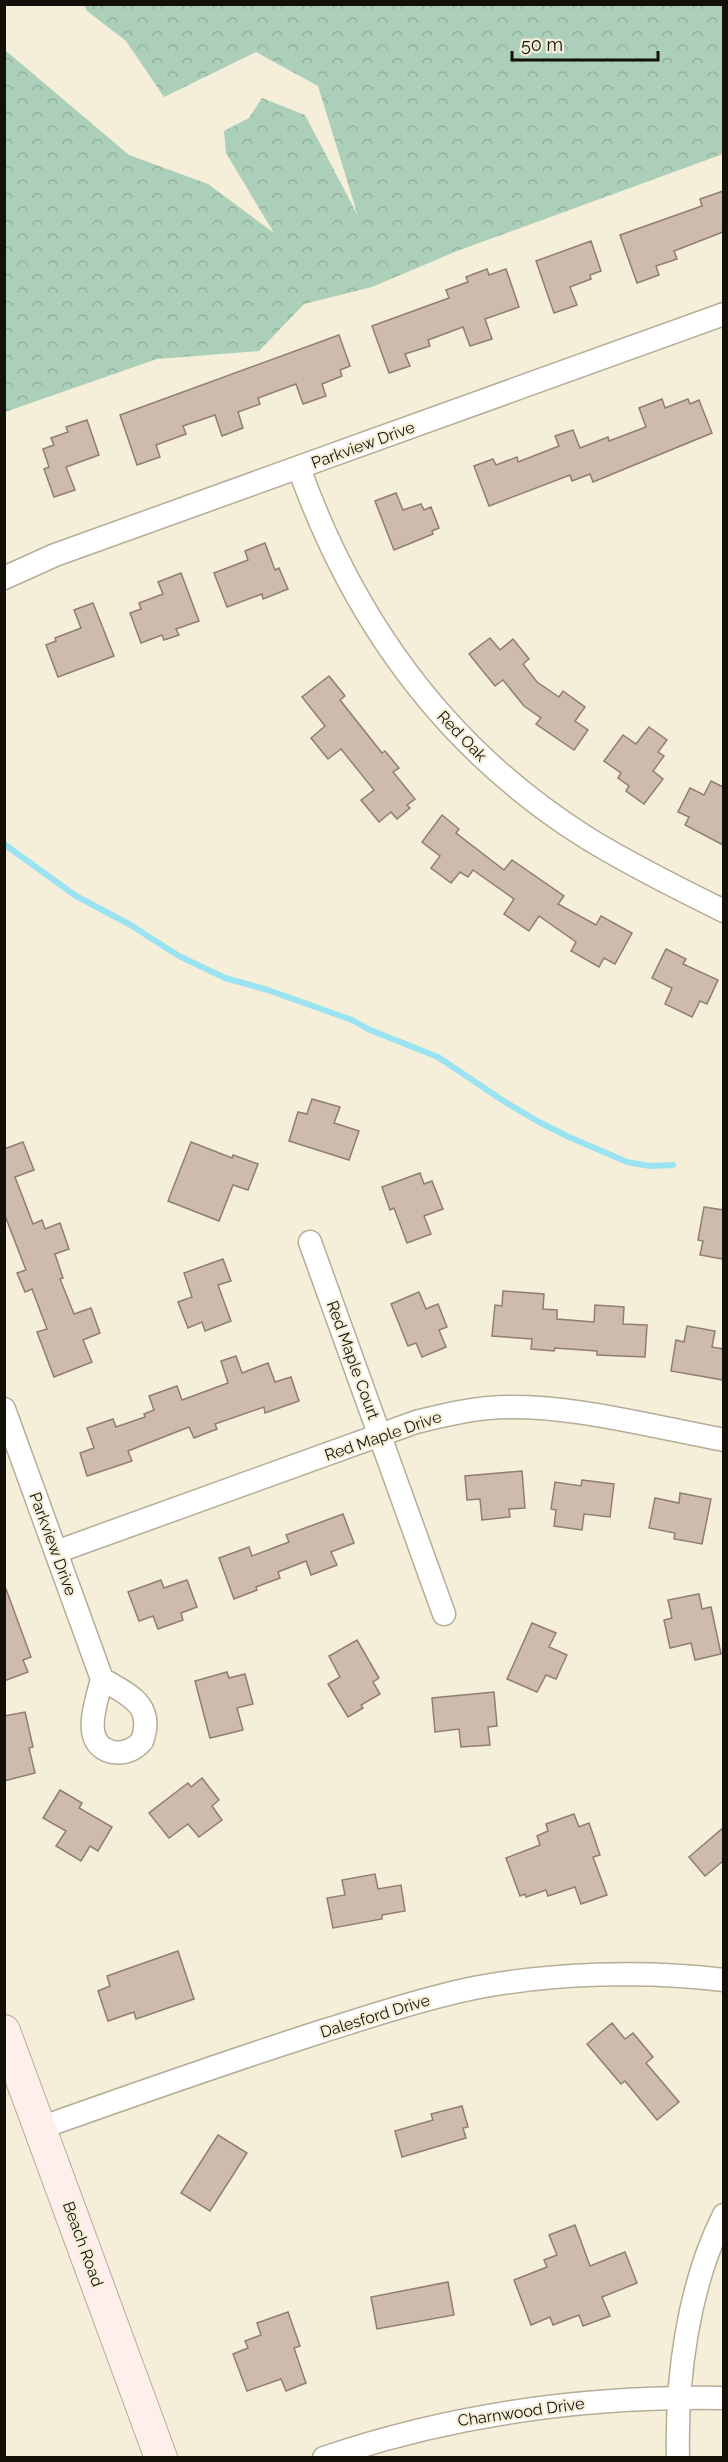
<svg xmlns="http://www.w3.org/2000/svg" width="728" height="2462" font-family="Raleway,sans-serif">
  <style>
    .forest { fill: url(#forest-crowns) }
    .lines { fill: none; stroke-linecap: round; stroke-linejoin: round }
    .stream { stroke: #9ae3f2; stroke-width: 6 }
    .building { fill: #cfbaae; stroke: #917d72; stroke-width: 1.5 }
    .street-casing { stroke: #b4ad98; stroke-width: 25 }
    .secondary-casing { stroke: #b4ad98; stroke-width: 34 }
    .street { stroke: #fff; stroke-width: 22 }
    .secondary { stroke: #feefed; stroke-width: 32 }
    .labels { text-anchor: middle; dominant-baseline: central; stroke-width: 4.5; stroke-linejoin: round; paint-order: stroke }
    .street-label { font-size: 16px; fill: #121008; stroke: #f5eed9 }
  </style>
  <defs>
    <pattern id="forest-crowns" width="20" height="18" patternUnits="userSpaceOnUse" patternTransform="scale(1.5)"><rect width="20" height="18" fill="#abcfb9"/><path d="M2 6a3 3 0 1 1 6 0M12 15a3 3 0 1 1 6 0" fill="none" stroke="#92b19e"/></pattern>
  </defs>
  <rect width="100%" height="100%" fill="#f5eed9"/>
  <polygon class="forest" points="84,5 723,5 723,154 457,251 372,287 304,304 259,351 157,359 5,412 5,50 129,155 208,184 274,233 226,153 224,131 249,118 262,98 305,115 358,216 318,86 256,52 164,97 126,41 87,11"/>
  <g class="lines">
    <polyline class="stream" points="4,844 76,896 129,924 179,956 225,978 268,990 352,1020 370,1030 438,1057 505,1102 539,1122 569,1137 627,1162 650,1166 673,1165"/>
  </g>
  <g class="building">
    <polygon points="723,191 723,232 674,251 677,259 656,266 659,275 637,283 620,235 702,206 700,199"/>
    <polygon points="591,241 601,271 590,275 591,279 570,287 577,305 554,313 536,261"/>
    <polygon points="487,269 489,275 506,269 519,307 485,319 492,339 470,346 463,327 428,340 430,346 405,354 410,366 389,373 372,326 449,298 446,290 468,282 466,277"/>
    <polygon points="339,335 350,366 340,370 342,376 322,384 326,396 303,404 296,384 258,398 260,404 238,412 243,428 222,436 215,415 183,426 186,434 156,445 160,457 137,465 120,415"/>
    <polygon points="662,399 665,408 688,399 690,404 699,400 712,433 593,482 590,474 572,481 570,475 489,506 474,466 493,459 496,465 517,457 518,462 559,446 555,436 573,430 580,448 608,437 609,441 646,427 639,408"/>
    <polygon points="87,420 99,455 66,467 75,490 54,497 44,469 49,467 43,449 54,445 51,438 68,432 66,427"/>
    <polygon points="396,493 403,510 421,504 424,510 431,507 439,528 432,531 433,534 394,550 375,501"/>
    <polygon points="265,543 275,570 279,568 288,589 263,599 262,594 227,607 214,573 248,560 245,551"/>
    <polygon points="181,573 199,621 176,629 179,635 164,640 162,635 141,643 130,613 141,609 139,603 163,594 158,582"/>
    <polygon points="93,603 114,656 58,677 46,645 56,641 55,638 81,628 74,610"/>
    <polygon points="490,638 500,650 513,639 529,659 523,664 537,682 559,697 563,691 585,707 575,721 588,730 574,750 536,724 541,718 524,706 503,680 495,686 469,654"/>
    <polygon points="329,676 345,696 340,700 382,753 385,751 399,768 393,772 415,799 407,805 410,808 397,819 391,812 379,822 361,800 374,790 341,749 328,759 311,738 325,726 302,697"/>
    <polygon points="649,727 667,740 658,752 664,756 653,771 663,779 644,804 626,791 629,786 618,778 621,773 604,761 623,735 636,744"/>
    <polygon points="711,781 723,787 723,845 685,825 689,817 678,812 690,788 704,795"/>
    <polygon points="442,815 459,829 456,833 504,870 512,860 564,896 558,904 596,925 601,916 632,933 615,964 604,958 599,967 571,951 576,942 539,916 529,931 504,914 514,899 473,870 468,877 460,872 451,883 431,868 440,856 422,842"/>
    <polygon points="666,949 686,959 683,964 718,980 707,1004 700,1001 692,1017 665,1004 672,988 652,978"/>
    <polygon points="312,1099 340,1107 334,1123 359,1131 349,1160 289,1141 298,1112 307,1114"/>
    <polygon points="23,1142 34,1170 15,1177 33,1224 42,1220 45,1229 60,1223 69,1249 55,1254 63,1278 60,1279 74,1314 91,1308 100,1333 83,1340 92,1362 54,1377 37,1332 47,1329 32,1289 25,1292 17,1273 26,1270 4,1213 4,1149"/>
    <polygon points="191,1142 232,1158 233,1155 258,1164 248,1190 233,1185 219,1221 168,1201"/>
    <polygon points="420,1173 424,1184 432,1181 443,1209 424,1216 431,1234 407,1243 394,1208 390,1210 382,1187"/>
    <polygon points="704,1207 723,1210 723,1259 700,1255 703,1241 698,1240"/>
    <polygon points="223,1259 231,1281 218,1285 231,1321 205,1331 202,1322 188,1328 178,1302 192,1297 184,1273"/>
    <polygon points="503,1291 544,1294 543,1309 557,1310 557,1319 594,1322 595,1305 624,1307 623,1324 647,1325 645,1357 597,1355 597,1351 555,1348 554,1351 531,1349 532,1339 492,1336 495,1305 502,1306"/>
    <polygon points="419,1292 426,1309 438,1304 447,1327 439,1330 446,1347 422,1357 416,1343 408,1346 391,1304"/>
    <polygon points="687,1326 715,1331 712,1347 723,1349 723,1380 671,1371 676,1340 684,1342"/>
    <polygon points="236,1356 242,1373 268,1363 275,1382 291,1377 299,1401 265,1413 264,1407 215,1424 217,1429 194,1438 189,1427 128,1451 132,1461 87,1476 80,1453 94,1448 87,1428 113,1419 116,1427 145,1417 144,1414 154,1410 149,1396 177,1386 182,1400 228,1383 221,1361"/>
    <polygon points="522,1471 525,1508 509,1509 510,1517 482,1520 480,1499 467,1500 465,1476"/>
    <polygon points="582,1480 614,1484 610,1517 584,1514 582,1530 554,1526 556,1510 551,1509 555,1482 581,1486"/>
    <polygon points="680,1493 711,1499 702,1544 674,1539 675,1533 649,1528 655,1498 679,1503"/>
    <polygon points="343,1514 354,1543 331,1552 337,1565 311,1575 306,1561 278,1572 280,1578 256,1587 257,1590 234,1599 219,1558 249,1547 252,1556 289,1542 286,1535"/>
    <polygon points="161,1580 164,1588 187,1580 197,1607 181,1613 183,1620 158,1629 153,1616 139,1621 128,1592"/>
    <polygon points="6,1589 31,1657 23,1660 28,1672 4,1681 4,1590"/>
    <polygon points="699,1594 702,1609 711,1607 721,1654 695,1660 691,1643 670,1648 664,1620 672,1618 668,1600"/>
    <polygon points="532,1623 556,1633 549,1647 567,1655 556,1679 546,1675 537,1692 507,1679"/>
    <polygon points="357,1640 379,1678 373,1682 380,1694 361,1705 363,1708 348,1717 328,1684 340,1677 329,1656"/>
    <polygon points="227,1672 229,1678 245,1674 253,1704 237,1708 243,1730 210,1738 195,1681"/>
    <polygon points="494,1692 497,1726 488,1727 490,1745 461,1747 459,1729 435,1732 432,1698"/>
    <polygon points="25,1712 33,1747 29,1748 35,1773 4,1781 4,1716"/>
    <polygon points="202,1778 219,1800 212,1806 222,1820 199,1837 188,1824 169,1838 149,1813 188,1783 191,1787"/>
    <polygon points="60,1790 82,1803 79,1808 112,1827 98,1851 90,1846 81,1861 56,1846 66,1831 43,1818"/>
    <polygon points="574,1814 579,1827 589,1823 600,1855 593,1857 607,1895 581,1904 575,1887 548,1896 546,1890 526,1897 525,1894 520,1896 506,1858 540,1845 537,1836 548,1831 546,1824"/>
    <polygon points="723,1828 723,1861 705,1876 689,1857"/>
    <polygon points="375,1874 378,1889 401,1885 405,1911 382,1915 382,1919 333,1928 327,1898 345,1895 342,1880"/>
    <polygon points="178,1951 194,1999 136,2019 134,2012 108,2021 98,1991 110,1986 107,1976"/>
    <polygon points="612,2023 625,2039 633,2033 653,2057 646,2063 679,2102 657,2120 625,2081 621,2084 587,2044"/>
    <polygon points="462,2106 468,2127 463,2128 466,2138 402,2157 395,2131 433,2120 431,2114"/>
    <polygon points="218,2135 247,2153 210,2211 181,2193"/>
    <polygon points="575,2225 590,2266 625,2252 637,2283 602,2297 610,2316 583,2326 579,2315 553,2325 550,2317 531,2325 514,2280 547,2267 544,2260 557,2255 549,2235"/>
    <polygon points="448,2282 454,2315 377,2329 371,2297"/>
    <polygon points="288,2312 300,2346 294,2348 306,2383 286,2391 281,2379 247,2391 233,2354 248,2348 245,2341 261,2335 257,2323"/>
  </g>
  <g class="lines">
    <g class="street-casing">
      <g id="street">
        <path d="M299,468c55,154 148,282 288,370 44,27 90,50 137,73"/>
        <polyline points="4,578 55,555 724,314"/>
        <polyline points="310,1242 444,1614"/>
        <path d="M4,1409l98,270c-5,22 -23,64 10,73 12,2 22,-2 30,-11 13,-36 -13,-46 -40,-62"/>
        <path d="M56,1552l360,-130c24,-6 48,-12 72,-14 75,-6 161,18 236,32"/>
        <path d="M40,2128c93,-33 186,-66 280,-96 51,-16 102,-33 154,-44 77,-15 171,-18 250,-8"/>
        <path d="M324,2458c128,-44 264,-62 400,-60"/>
        <path d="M678,2458c-2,-80 10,-172 46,-243"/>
      </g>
    </g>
    <g class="secondary-casing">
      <polyline id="secondary" points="4,2031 161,2458"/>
    </g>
    <use href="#street" class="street"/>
    <use href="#secondary" class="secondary"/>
  </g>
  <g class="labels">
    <g class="street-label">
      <text transform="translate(363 445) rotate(-20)">Parkview Drive</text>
      <text transform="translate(462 736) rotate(46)">Red Oak</text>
      <text transform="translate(353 1360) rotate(70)">Red Maple Court</text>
      <text transform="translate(383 1436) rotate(-19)">Red Maple Drive</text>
      <text transform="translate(53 1544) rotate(70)">Parkview Drive</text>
      <text transform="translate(375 2016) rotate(-17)">Dalesford Drive</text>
      <text transform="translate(83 2244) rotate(70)">Beach Road</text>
      <text transform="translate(521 2412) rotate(-8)">Charnwood Drive</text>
    </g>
  </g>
  <rect width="728" height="2462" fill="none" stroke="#121008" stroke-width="12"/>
  <path d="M512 51v9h146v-9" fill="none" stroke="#121008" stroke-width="3"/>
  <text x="521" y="51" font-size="18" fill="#121008" stroke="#f5eed9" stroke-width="4.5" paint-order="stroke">50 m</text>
</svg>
